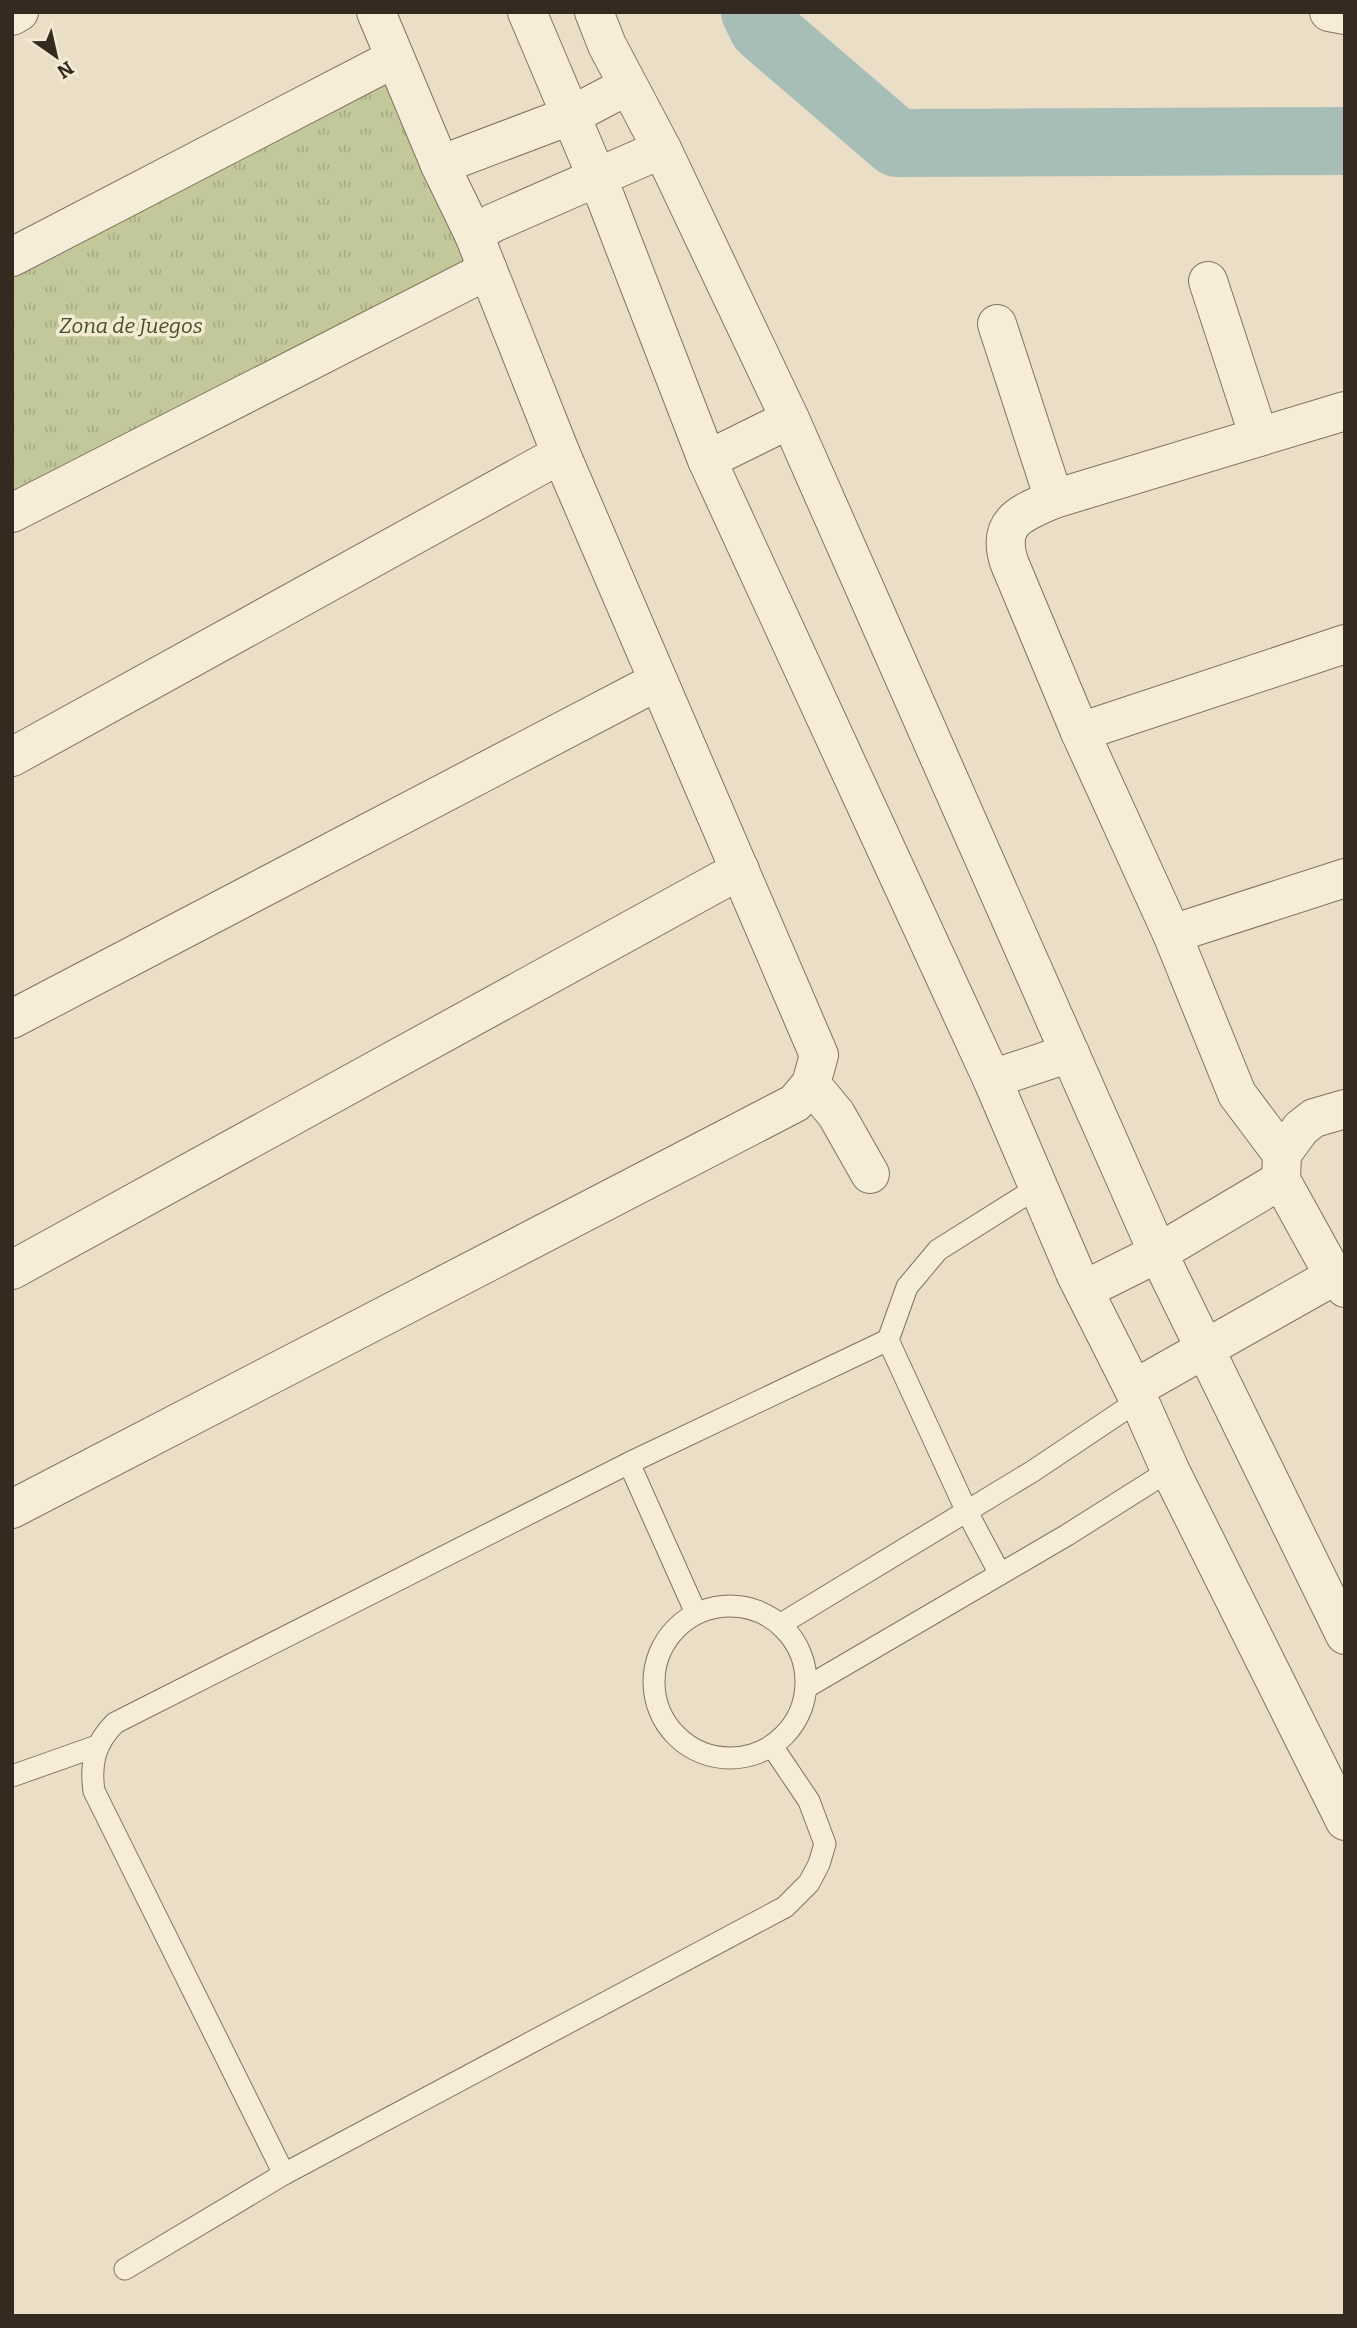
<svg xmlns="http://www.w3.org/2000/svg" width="1357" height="2328" font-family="Bitter,serif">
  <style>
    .park { fill: url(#park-tufts) }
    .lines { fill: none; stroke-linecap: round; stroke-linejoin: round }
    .river { stroke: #a7beb7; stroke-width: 68 }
    .service-casing { stroke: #84715d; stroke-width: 23 }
    .minor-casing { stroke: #84715d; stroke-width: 40 }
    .tertiary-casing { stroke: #84715d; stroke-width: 40 }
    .service { stroke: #f6edd8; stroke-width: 21 }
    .minor { stroke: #f6edd8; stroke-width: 38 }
    .tertiary { stroke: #f6edd8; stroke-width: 38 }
    .labels { text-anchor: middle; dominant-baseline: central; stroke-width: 7; stroke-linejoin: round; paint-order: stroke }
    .park-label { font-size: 21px; font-style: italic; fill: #465028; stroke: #f3ead4 }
  </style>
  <defs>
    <pattern id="park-tufts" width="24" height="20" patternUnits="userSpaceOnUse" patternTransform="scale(1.75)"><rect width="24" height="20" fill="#c3c89a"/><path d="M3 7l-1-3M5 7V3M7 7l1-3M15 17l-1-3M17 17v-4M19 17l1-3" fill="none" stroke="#a8ac84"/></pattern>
  </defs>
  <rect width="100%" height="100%" fill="#eadfc6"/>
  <polygon class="park" points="397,65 481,263 12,510 12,267"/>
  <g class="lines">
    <polyline class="river" points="755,12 763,28 897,143 1345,141"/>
    <g class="service-casing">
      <g id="service">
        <polyline points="629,1463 696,1613"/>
        <polyline points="1000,1574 967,1512 888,1340 907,1287 938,1250 1038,1187"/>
        <circle cx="730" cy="1682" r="76"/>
        <polyline points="781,1624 1033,1471 1139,1400"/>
        <polyline points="807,1687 1067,1535 1170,1470"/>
        <polyline points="12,1776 97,1746"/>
        <path d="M284,2174l-190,-383c-4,-28 1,-48 21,-68l514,-260 259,-123"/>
        <polyline points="125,2269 284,2174 785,1907 809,1883 819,1864 825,1844 809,1801 772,1746"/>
      </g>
    </g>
    <g class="minor-casing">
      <g id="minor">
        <polyline points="1329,12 1345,15"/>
        <polyline points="12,16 19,12"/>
        <polyline points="440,165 572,115 627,86"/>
        <polyline points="474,235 493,223 662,149"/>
        <polyline points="12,257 395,58"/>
        <polyline points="1208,281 1259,437"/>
        <polyline points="997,324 1054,499"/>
        <polyline points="12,513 488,270"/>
        <polyline points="1080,732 1345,644"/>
        <polyline points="12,757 561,454"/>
        <polyline points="1172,934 1345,878"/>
        <polyline points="12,1019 658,681"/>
        <polyline points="811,1084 836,1114 870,1174"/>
        <polyline points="1345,1109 1314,1118 1301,1128 1282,1154 1281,1180 1334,1276 1345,1288"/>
        <path d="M1282,1154l-45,-60 -65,-160 -92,-202 -71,-170c-13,-41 13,-49 45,-63l291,-88"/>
        <polyline points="12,1270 740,870"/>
        <polyline points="1084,1290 1158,1253 1281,1180"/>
        <polyline points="1134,1389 1334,1276"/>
        <polyline points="12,1509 795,1103 811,1084 819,1055 561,454 474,235 440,165 376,12"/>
      </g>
    </g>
    <g class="tertiary-casing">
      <g id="tertiary">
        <polyline points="527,12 606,199 707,460 992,1079 1076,1275 1139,1400 1170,1470 1345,1821"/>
        <polyline points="594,12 607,45 662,149 790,419 1158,1253 1345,1635"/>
        <polyline points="707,460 790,419"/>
        <polyline points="992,1079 1070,1053"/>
      </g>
    </g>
    <use href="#service" class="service"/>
    <use href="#minor" class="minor"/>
    <use href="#tertiary" class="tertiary"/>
  </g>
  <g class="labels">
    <g class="park-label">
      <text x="131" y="326">Zona de Juegos</text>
    </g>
  </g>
  <rect width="1357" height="2328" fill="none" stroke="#352a20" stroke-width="28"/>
  <g transform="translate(56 56) rotate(146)" stroke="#f3ead4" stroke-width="5" paint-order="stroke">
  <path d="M0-5L12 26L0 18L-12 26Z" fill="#352a20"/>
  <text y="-10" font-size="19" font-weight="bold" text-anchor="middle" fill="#352a20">N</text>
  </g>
</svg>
